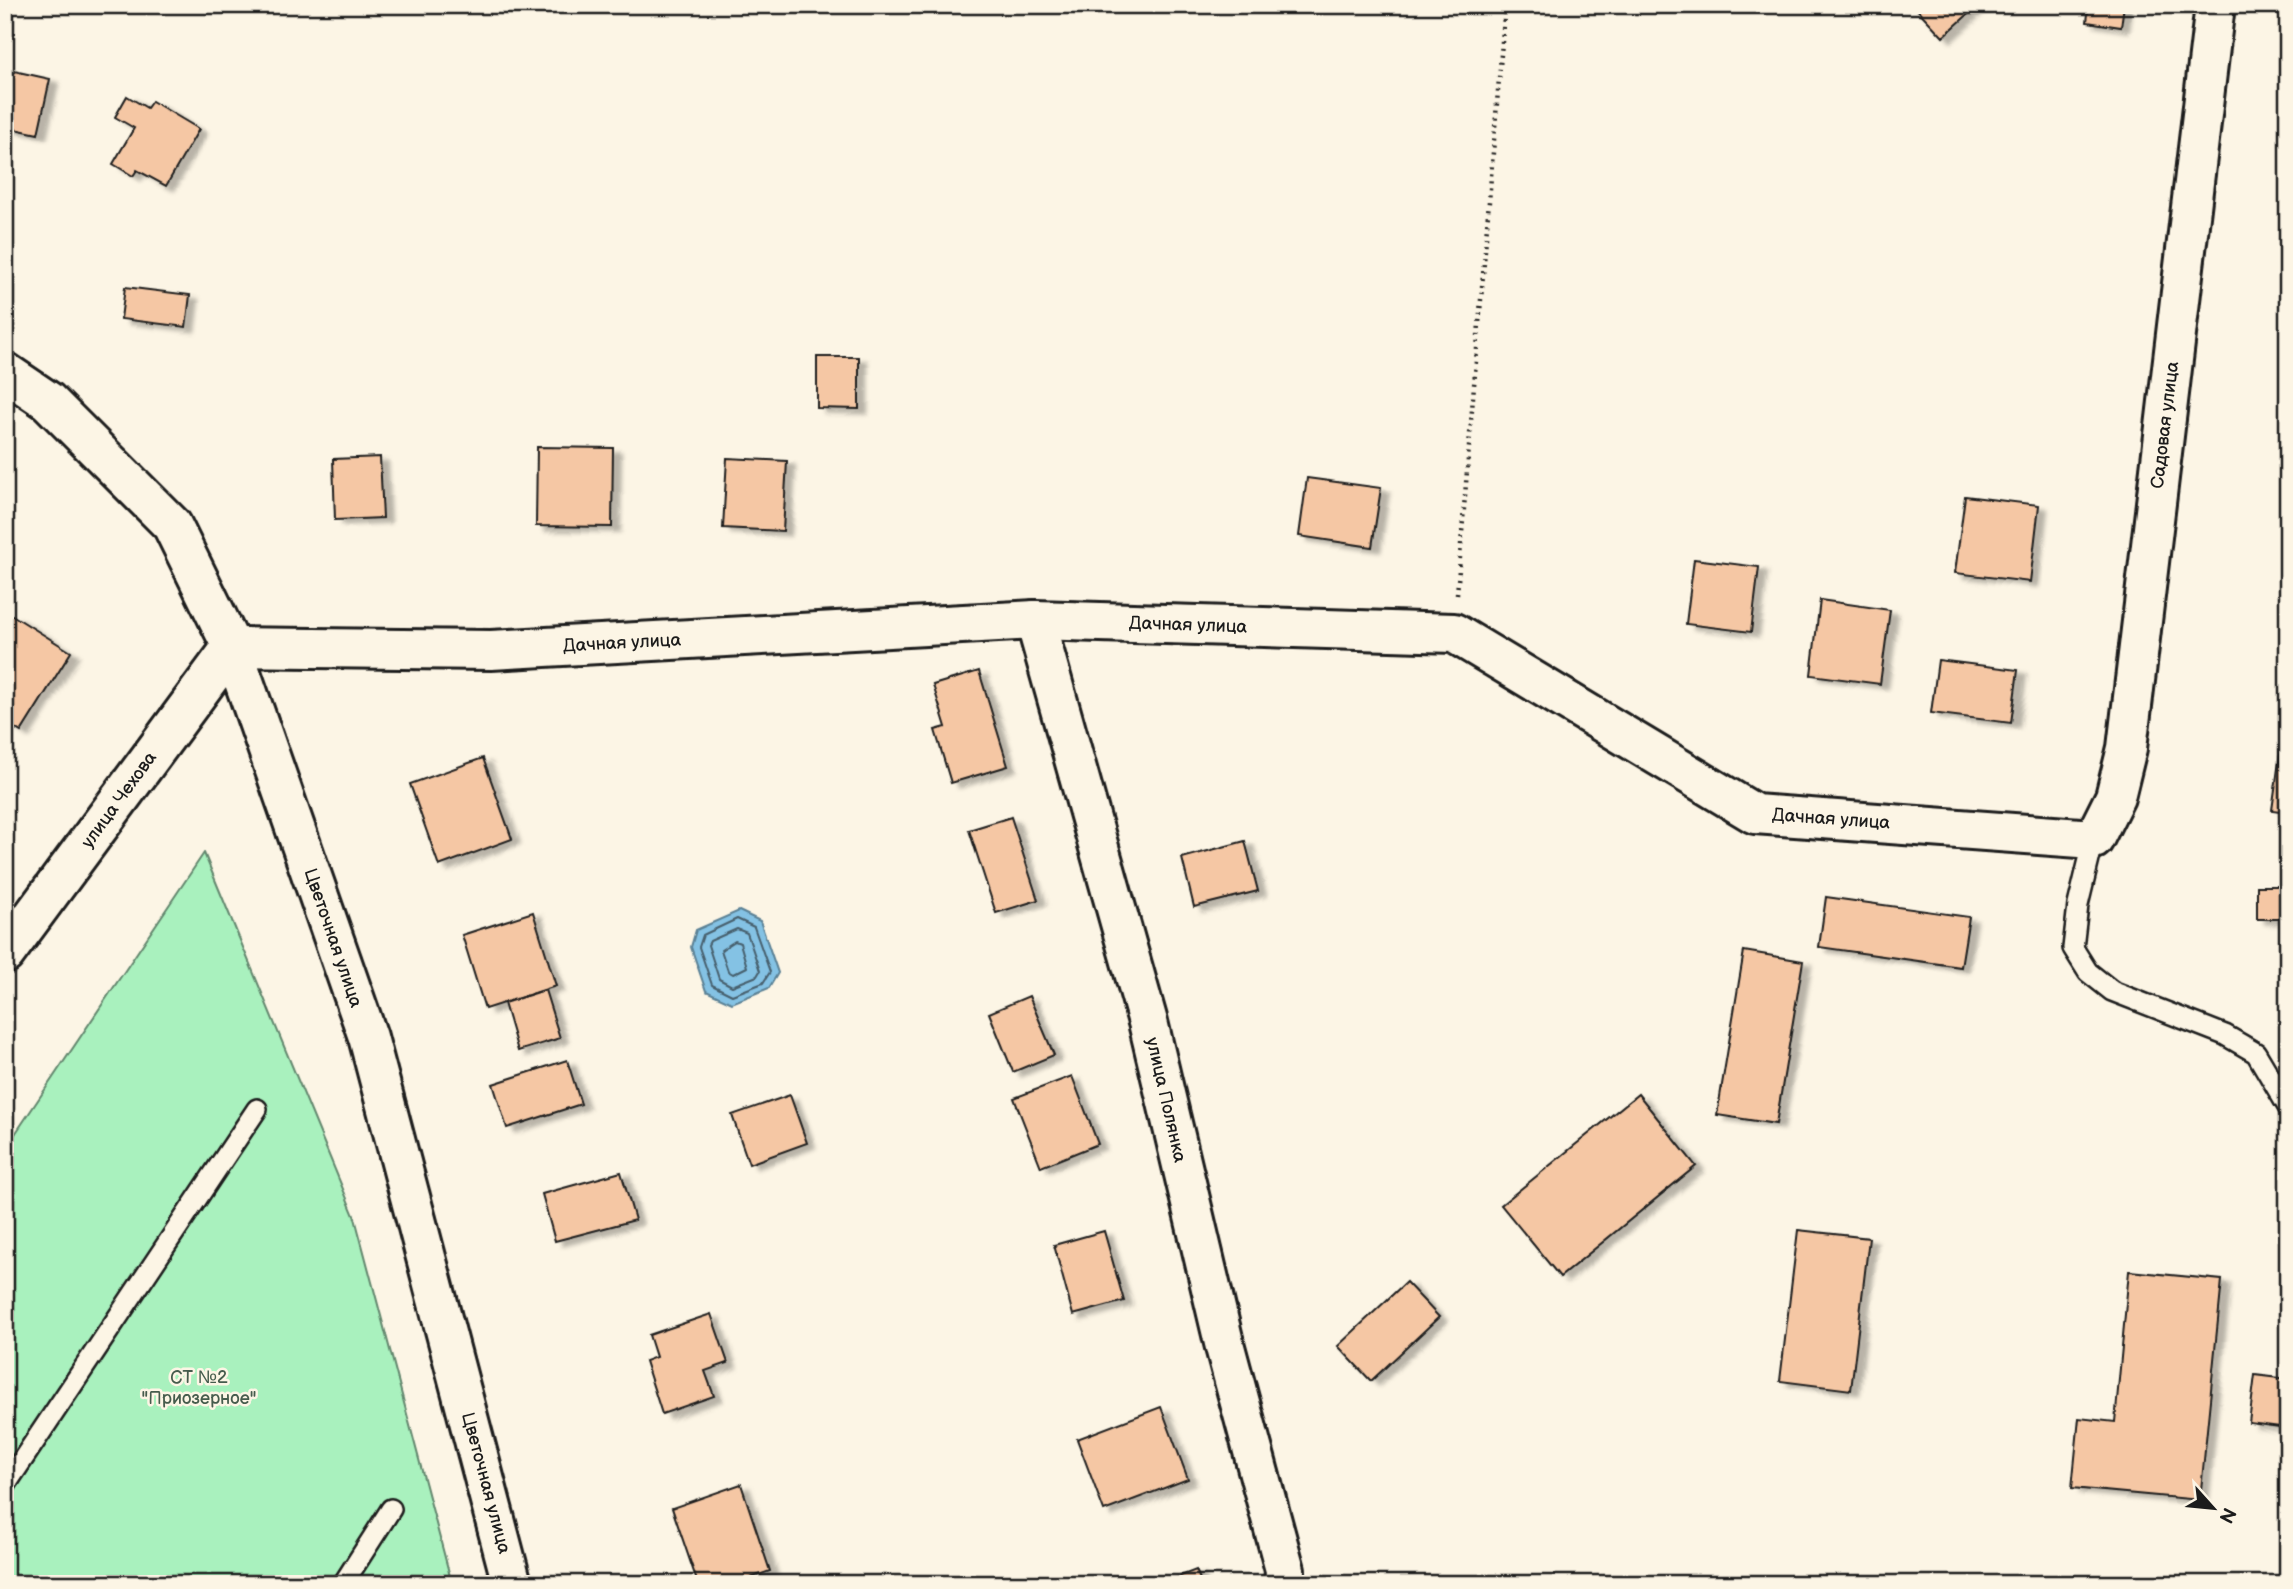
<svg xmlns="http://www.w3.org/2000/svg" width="2293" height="1589" font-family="'Balsamiq Sans',sans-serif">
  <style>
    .green { fill: #a9f1be; stroke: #62866d; stroke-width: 2 }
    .water { fill: #84c2e4; stroke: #5a8094; stroke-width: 2 }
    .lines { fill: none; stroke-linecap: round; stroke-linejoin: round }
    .shore { stroke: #465e6c; stroke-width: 2 }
    .building { fill: #f5c7a4; stroke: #1c1c1c; stroke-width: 2; filter: url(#shadow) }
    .lane-casing { stroke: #1c1c1c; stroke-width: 24 }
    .street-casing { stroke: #1c1c1c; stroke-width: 44 }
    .path { stroke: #1c1c1c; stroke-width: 4.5; stroke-dasharray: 2 5; stroke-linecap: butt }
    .lane { stroke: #fcf5e5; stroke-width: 19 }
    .street { stroke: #fcf5e5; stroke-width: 38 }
    .labels { text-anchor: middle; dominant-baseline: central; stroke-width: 5; stroke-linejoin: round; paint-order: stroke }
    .street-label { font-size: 18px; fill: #1c1c1c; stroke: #fcf5e5 }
    .park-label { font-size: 18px; fill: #465c4d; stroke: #fcf5e5 }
  </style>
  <defs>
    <filter id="shadow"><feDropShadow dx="8" dy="4.5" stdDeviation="2" flood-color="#0004"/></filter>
  </defs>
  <rect width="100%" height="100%" fill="#fcf5e5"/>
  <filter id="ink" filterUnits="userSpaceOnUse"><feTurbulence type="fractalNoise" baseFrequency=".0143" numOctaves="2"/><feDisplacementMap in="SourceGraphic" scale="14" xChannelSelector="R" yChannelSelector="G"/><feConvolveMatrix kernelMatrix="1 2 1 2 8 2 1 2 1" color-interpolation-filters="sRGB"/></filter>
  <g filter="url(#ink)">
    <polygon class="green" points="204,853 355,1218 452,1584 5,1584 5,1149"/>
    <polygon class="water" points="739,911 760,921 778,973 769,988 732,1003 706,991 691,947 696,930"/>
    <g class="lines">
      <g class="shore">
        <polygon points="737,919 754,927 770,972 763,983 732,995 712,985 699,947 703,935"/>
        <polygon points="737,929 747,933 760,971 757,976 732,986 719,979 708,945 710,941"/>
        <polygon points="735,941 740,943 747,967 733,974 728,971 721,950"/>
      </g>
    </g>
    <g class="building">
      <polygon points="1913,5 1972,5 1975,8 1943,37"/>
      <polygon points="2089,5 2124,5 2121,27 2087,22"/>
      <polygon points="5,69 50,79 38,134 5,127"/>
      <polygon points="127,96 147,108 152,101 199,129 166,186 137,170 133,176 113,164 134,128 115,117"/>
      <polygon points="125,287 190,295 186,327 121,319"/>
      <polygon points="817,357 859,357 859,409 817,408"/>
      <polygon points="537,447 613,448 612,527 536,526"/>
      <polygon points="380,457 383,518 335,520 333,459"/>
      <polygon points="727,458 787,461 783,531 723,528"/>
      <polygon points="1307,478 1381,488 1372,547 1299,536"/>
      <polygon points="1965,496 2039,505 2030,582 1955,573"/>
      <polygon points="1694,559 1759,567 1751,632 1686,624"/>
      <polygon points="1820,600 1890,610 1880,684 1811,675"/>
      <polygon points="12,615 71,652 21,732 5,722 5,627"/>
      <polygon points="1938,660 2018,670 2011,723 1931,713"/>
      <polygon points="979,671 1008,766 951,783 935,730 946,727 933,685"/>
      <polygon points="2286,713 2288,713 2288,812 2272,810"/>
      <polygon points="483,758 512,839 439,866 410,784"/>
      <polygon points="1011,817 1038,900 996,913 969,830"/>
      <polygon points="1245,841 1258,891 1194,907 1182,858"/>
      <rect x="2257" y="886" width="31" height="33"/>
      <polygon points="1826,897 1969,917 1961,967 1819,947"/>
      <polygon points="533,912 556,986 485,1009 462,935"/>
      <polygon points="1744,951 1803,961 1776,1124 1717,1115"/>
      <polygon points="545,990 560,1038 518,1051 504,1003"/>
      <polygon points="1029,996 1054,1055 1013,1072 989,1013"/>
      <polygon points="567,1060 581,1104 507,1128 493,1084"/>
      <polygon points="1072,1076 1098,1144 1041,1167 1014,1098"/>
      <polygon points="1638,1094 1696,1166 1560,1277 1501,1205"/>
      <polygon points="790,1095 807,1143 749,1164 732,1115"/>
      <polygon points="621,1172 635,1220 555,1241 542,1194"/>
      <polygon points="1798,1230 1869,1238 1851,1390 1780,1381"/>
      <polygon points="1104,1231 1124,1301 1073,1315 1054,1245"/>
      <polygon points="2129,1271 2222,1280 2200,1500 2072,1488 2079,1418 2115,1422"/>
      <polygon points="1406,1282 1439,1317 1371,1381 1338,1346"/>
      <polygon points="711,1314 728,1363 705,1371 714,1396 662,1414 645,1361 656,1357 649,1335"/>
      <polygon points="2255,1375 2288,1379 2288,1428 2249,1423"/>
      <polygon points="1161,1407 1188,1479 1104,1511 1077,1439"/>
      <polygon points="741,1484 770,1571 734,1584 698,1584 672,1508"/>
      <polygon points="1196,1570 1202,1584 1160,1584"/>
    </g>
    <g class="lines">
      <g class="lane-casing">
        <g id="lane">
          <polyline points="2094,839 2078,905 2073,948 2088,972 2112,991 2225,1035 2256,1053 2288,1107"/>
          <polyline points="5,1486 257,1109"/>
          <polyline points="343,1584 391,1509"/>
        </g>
      </g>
      <g class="street-casing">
        <g id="street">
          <polyline points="5,372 48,401 172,525 232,647 368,1037 512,1584"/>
          <polyline points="1035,620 1148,1022 1225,1347 1285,1570 1284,1584"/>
          <polyline points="5,954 232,647 491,650 1035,620 1454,633 1755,814 2094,839 2115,797 2127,748 2215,5"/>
        </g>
      </g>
      <polyline class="path" points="1457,594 1505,5"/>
      <use href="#lane" class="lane"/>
      <use href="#street" class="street"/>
    </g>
  </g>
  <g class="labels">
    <g class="street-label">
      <text transform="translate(2165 425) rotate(-83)">Садовая улица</text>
      <text transform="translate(1188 625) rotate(2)">Дачная улица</text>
      <text transform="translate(622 643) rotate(-3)">Дачная улица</text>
      <text transform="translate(119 800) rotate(-54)">улица Чехова</text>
      <text transform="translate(1831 819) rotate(4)">Дачная улица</text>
      <text transform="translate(333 938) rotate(71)">Цветочная улица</text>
      <text transform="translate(1166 1100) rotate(77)">улица Полянка</text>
      <text transform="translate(486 1483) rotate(75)">Цветочная улица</text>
    </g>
    <g class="park-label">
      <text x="199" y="1377">СТ №2<tspan x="199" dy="21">"Приозерное"</tspan></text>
    </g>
  </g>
  <rect width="2293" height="1589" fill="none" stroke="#fcf5e5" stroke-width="28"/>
  <rect x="14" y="14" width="2265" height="1561" fill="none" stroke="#1c1c1c" stroke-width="2.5" filter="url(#ink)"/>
  <g transform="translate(2213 1508) rotate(117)" stroke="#fcf5e5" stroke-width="5" paint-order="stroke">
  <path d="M0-5L12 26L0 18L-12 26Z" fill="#1c1c1c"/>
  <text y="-10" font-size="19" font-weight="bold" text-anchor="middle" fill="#1c1c1c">N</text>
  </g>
</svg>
